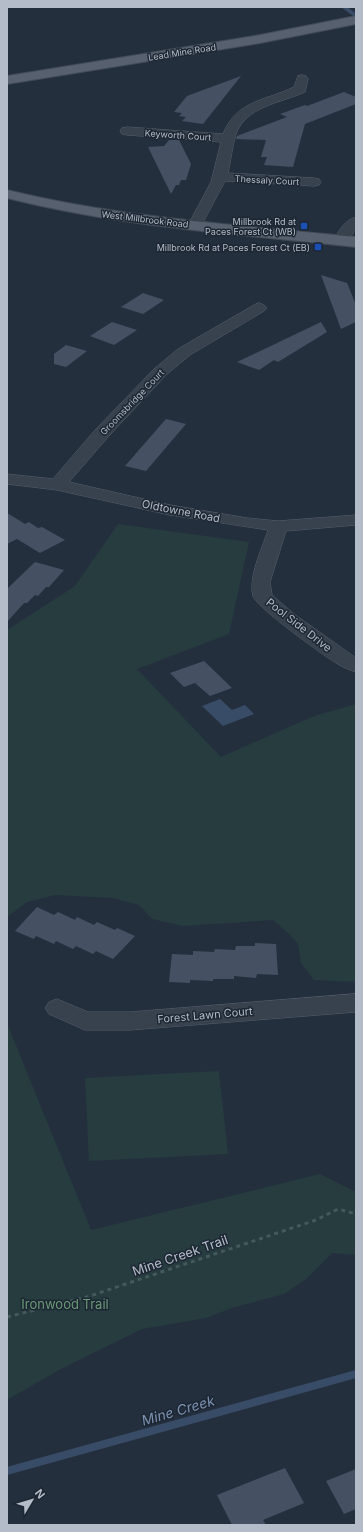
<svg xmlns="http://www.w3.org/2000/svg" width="363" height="1532" font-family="Inter,sans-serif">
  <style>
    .green { fill: #263c3f }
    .water { fill: #394c67 }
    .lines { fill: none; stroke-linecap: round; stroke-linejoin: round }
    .stream-far1 { stroke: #394c67; stroke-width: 4 }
    .stream { stroke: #394c67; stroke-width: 8 }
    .building { fill: #455162 }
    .minor-casing { stroke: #565f6c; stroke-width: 1 }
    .major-casing { stroke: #414a57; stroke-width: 2 }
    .path { stroke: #44595c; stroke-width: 3; stroke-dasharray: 4 4; stroke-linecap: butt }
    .minor { fill: #38414e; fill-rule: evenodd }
    .major { fill: #56606e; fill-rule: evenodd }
    .transit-dot { fill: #1a4fb4; stroke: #1d2633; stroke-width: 1.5 }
    .labels { text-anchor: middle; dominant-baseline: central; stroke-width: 3; stroke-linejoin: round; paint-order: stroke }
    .far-street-label { font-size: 9px; fill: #b4bcc9; stroke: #1d2633 }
    .far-poi-label { font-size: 9px; fill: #b4bcc9; stroke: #1d2633; text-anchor: end }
    .street-label { font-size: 11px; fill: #b4bcc9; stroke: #1d2633 }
    .near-street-label { font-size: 13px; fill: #b4bcc9; stroke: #1d2633 }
    .near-park-label { font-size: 13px; fill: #6b9a76; stroke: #1d2633 }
    .near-water-label { font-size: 14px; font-style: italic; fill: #7c92b1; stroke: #1d2633 }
  </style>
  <rect width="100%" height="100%" fill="#242f3e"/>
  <g class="green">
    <polygon points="118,524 249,542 229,634 137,669 221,757 314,716 356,704 356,982 314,980 301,963 298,944 290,935 273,920 183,926 152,919 139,905 113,898 55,895 27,902 7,917 7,630 75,586"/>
    <polygon points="7,1023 91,1230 320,1174 356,1192 356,1255 332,1253 306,1279 284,1294 232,1308 206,1318 142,1329 59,1370 7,1400"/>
    <polygon points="219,1071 228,1154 89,1161 85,1078"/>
  </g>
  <polygon class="water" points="220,699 232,710 245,705 254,714 223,726 202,706"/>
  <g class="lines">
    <polyline class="stream-far1" points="344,7 355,15"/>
    <polyline class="stream" points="7,1471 356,1374"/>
  </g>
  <g class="building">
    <polygon points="241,76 203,124 182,121 186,117 179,116 182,113 174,112 187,96"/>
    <polygon points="344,92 356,97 356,104 305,124 293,167 264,165 267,157 261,157 266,140 236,139 237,136 287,117 280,114 305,105 307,106"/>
    <polygon points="169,140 179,140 191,164 186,180 181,180 179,185 176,185 171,194 148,147 164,146"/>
    <polygon points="321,275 347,283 356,305 356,322 341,329"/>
    <polygon points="143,293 164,300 143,314 121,307"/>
    <polygon points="112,322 137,330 114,345 90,336"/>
    <polygon points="321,322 327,332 278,362 274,360 259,370 237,362"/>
    <polygon points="66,345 87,351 66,367 54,364 54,354"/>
    <polygon points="166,419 186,424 146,471 125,466"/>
    <polygon points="7,513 25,524 29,522 38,528 42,527 65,540 40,553 17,539 7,544"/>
    <polygon points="35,562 64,570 49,587 46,587 38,596 35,595 27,603 24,603 7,622 7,589"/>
    <polygon points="204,661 232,688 210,696 195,683 184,687 170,673"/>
    <polygon points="37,907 54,915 58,912 75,920 77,917 94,925 97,922 115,930 117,928 135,936 113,959 96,951 93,954 76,946 73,949 56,941 54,944 36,936 34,939 15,931"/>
    <polygon points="255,943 276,944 278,975 257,974 256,978 234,976 234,979 213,979 213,981 190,980 190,983 169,982 172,954 193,955 193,951 214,952 215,949 235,950 236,946 255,946"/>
    <polygon points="285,1468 304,1503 263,1520 266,1525 232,1525 217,1495"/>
    <polygon points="356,1469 356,1509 344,1514 326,1481"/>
  </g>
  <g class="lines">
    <g class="minor-casing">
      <g id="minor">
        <path d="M302,75l4,1 2,3 -3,13c-24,11 -59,14 -69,42 -4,13 -5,26 -8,39l86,5 5,1 2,3 -2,3 -5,1 -89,-5 -25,47 -5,1 -5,-1 -2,-3 23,-43 10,-40 -94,-7 -5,-1 -2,-3 2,-3 5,-1 96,7c14,-34 42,-33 71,-47l4,-11z"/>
        <path d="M356,217v12l-10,14 -5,1 -5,-1 -2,-3c5,-10 11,-20 22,-23z"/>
        <path d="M259,303l5,2 3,3 -3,3 -74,44 -24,20 -58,62 -39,45 101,23 77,13 31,3 78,-6v10l-70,6 -16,51 2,13 22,19 62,44v14c-7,-2 -13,-5 -20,-9 -13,-8 -79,-55 -83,-67 -5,-19 9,-47 15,-66l-98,-15 -113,-25 -50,-6v-10l46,5 43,-50 58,-60 24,-20 76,-44z"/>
        <polygon points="356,994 356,1012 130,1030 85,1030 49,1014 45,1008 49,1002 57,999 88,1012 130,1012"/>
      </g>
    </g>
    <g class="major-casing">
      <g id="major">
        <polygon points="356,16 356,24 260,43 7,84 7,76 260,35"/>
        <path d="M7,190c114,28 232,35 349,47v10c-117,-13 -235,-20 -349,-49z"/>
      </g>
    </g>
    <polyline class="path" points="7,1317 87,1297 316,1220 338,1209 356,1214"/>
    <use href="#minor" class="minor"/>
    <use href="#major" class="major"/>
  </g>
  <g class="transit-dot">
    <rect x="300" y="222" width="8" height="8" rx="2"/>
    <rect x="314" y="243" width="8" height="8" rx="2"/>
  </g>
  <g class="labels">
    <g class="far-street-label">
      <text transform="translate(182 52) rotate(-9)">Lead Mine Road</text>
      <text transform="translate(178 135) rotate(4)">Keyworth Court</text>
      <text transform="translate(267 180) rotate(3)">Thessaly Court</text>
      <text transform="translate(145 219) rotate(7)">West Millbrook Road</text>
      <text transform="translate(132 402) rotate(-46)">Groomsbridge Court</text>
    </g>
    <g class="far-poi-label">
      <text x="296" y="221">Millbrook Rd at<tspan x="296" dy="10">Paces Forest Ct (WB)</tspan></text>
      <text x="310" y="247">Millbrook Rd at Paces Forest Ct (EB)</text>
    </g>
    <g class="street-label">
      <text transform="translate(181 511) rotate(11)">Oldtowne Road</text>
      <text transform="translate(299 625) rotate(38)">Pool Side Drive</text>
      <text transform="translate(205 1015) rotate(-5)">Forest Lawn Court</text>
    </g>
    <g class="near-street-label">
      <text transform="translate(180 1255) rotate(-19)">Mine Creek Trail</text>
    </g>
    <g class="near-park-label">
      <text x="65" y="1304">Ironwood Trail</text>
    </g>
    <g class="near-water-label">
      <text transform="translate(178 1410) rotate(-16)">Mine Creek</text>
    </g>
  </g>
  <rect width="363" height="1532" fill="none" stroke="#b4bcc9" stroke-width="16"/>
  <g transform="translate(32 1500) rotate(52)" stroke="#1d2633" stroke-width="3" paint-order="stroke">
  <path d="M0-3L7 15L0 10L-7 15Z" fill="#b4bcc9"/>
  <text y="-6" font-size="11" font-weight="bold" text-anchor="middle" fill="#b4bcc9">N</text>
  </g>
</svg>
